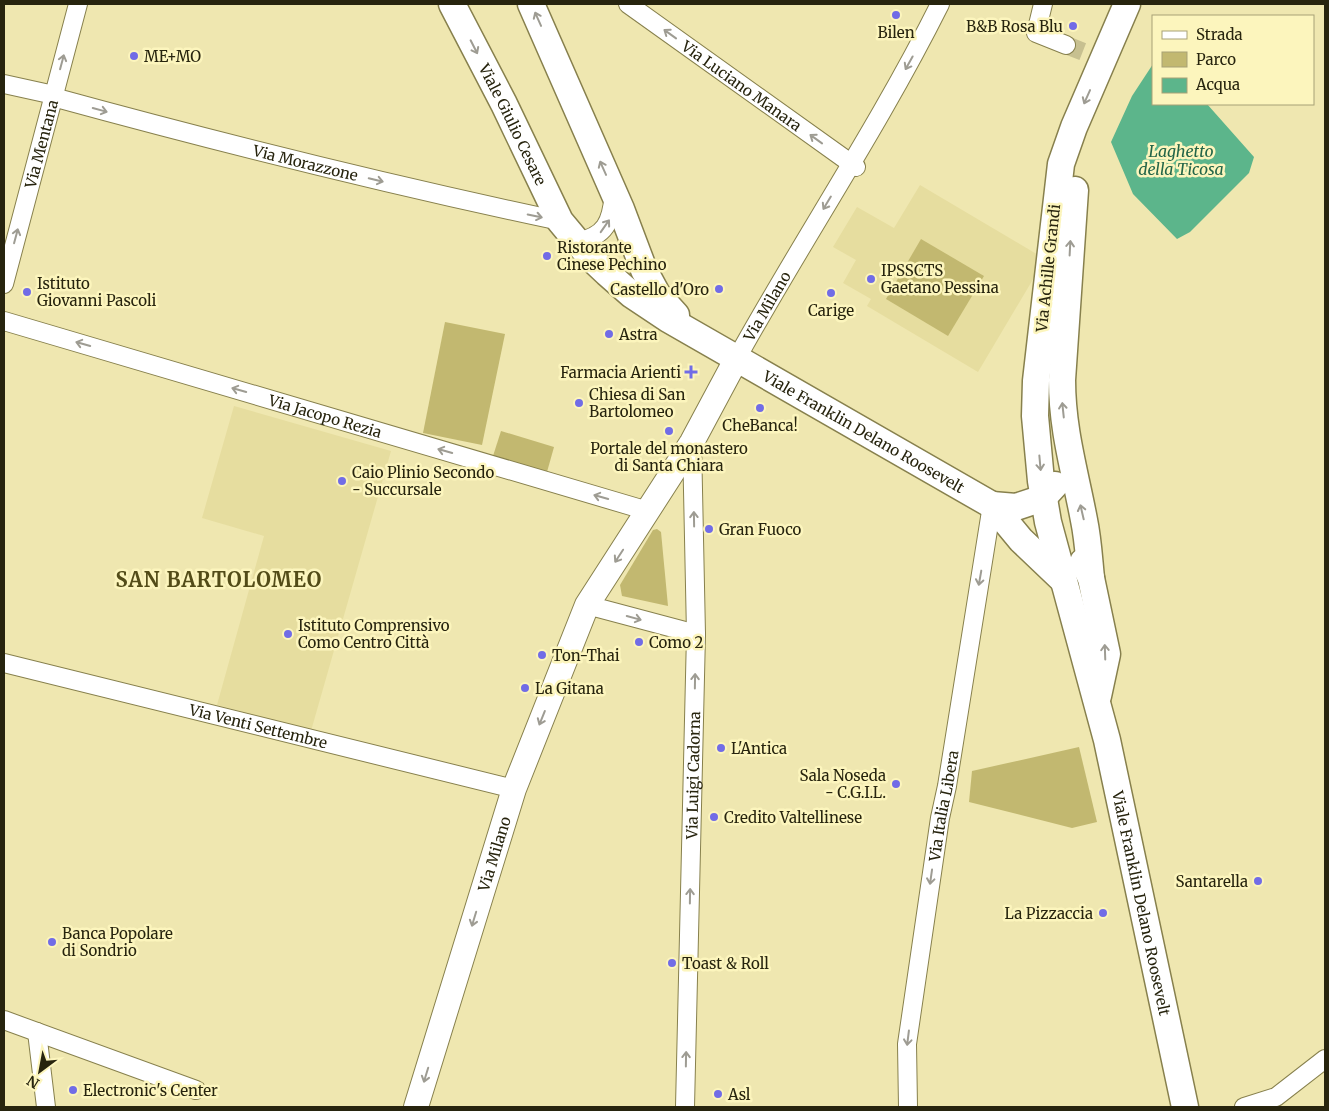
<svg xmlns="http://www.w3.org/2000/svg" width="1329" height="1111" font-family="Merriweather,serif">
  <style>
    .built { fill: #e6dd9f }
    .green { fill: #c2b870 }
    .water { fill: #5cb58b }
    .lines { fill: none; stroke-linecap: round; stroke-linejoin: round }
    .street-tunnel { stroke: #c7c090; stroke-width: 18; stroke-dasharray: 18 9; stroke-linecap: butt }
    .street-casing { stroke: #87804d; stroke-width: 20 }
    .secondary-casing { stroke: #87804d; stroke-width: 26 }
    .primary-casing { stroke: #87804d; stroke-width: 29 }
    .street { stroke: #fff; stroke-width: 18 }
    .secondary { stroke: #fff; stroke-width: 24 }
    .primary { stroke: #fff; stroke-width: 26 }
    .oneway { stroke: #9e9c93 }
    .poi-dot { fill: #716ce6; stroke: #fcf5bd; stroke-width: 2 }
    .labels { text-anchor: middle; dominant-baseline: central; stroke-width: 5; stroke-linejoin: round; paint-order: stroke }
    .poi-label { font-size: 15px; fill: #27240e; stroke: #fcf5bd; text-anchor: start }
    .street-label { font-size: 15px; fill: #27240e; stroke: #fcf5bd }
    .water-label { font-size: 16px; font-style: italic; fill: #236548; stroke: #fcf5bd }
    .district-label { font-size: 20px; font-weight: bold; letter-spacing: 1px; fill: #534c18; stroke: #fcf5bd }
  </style>
  <rect width="100%" height="100%" fill="#efe7b0"/>
  <g class="built">
    <polygon points="920,185 1045,259 978,372 867,306 871,299 843,283 856,260 833,247 857,207 894,228"/>
    <polygon points="234,406 391,451 311,731 217,705 264,536 202,518"/>
  </g>
  <g class="green">
    <polygon points="921,239 984,276 948,336 886,299"/>
    <polygon points="445,322 505,334 482,445 423,433"/>
    <polygon points="501,431 554,447 547,472 493,456"/>
    <polygon points="657,529 661,532 668,606 622,596 620,585 653,530"/>
    <polygon points="1079,747 1097,822 1072,828 969,802 972,771"/>
  </g>
  <polygon class="water" points="1153,64 1153,104 1207,104 1254,157 1249,173 1190,232 1177,239 1133,194 1111,142 1132,96"/>
  <g class="lines">
    <polyline class="street-tunnel" points="1066,45 1094,56"/>
    <g class="street-casing">
      <g id="street">
        <path id="s1" d="M628,4l228,163"/>
        <polyline points="1043,4 1036,33 1066,45"/>
        <polyline points="4,84 54,95"/>
        <path id="s2" d="M53,97c168,46 337,88 507,124"/>
        <path d="M577,242c29,-6 34,-20 37,-47"/>
        <path id="s3" d="M4,284l74,-280"/>
        <path id="s4" d="M4,321l644,190"/>
        <path id="s5" d="M737,358c66,-119 142,-232 203,-354"/>
        <polyline points="587,605 696,634"/>
        <path id="s6" d="M4,663l510,126"/>
        <polyline points="4,1020 196,1090"/>
        <polyline points="37,1032 46,1107"/>
        <path id="s7" d="M685,1107l11,-473 -4,-192"/>
        <path id="s8" d="M908,1107l-1,-63 33,-226 7,-32 45,-281"/>
        <polyline points="1244,1107 1276,1097 1325,1059"/>
      </g>
    </g>
    <g class="secondary-casing">
      <g id="secondary">
        <path id="s9" d="M416,1107l98,-318 73,-184 105,-163 45,-84"/>
      </g>
    </g>
    <g class="primary-casing">
      <g id="primary">
        <path id="s10" d="M452,4l52,100 56,117 30,36 17,16 25,22 36,24 324,186 29,35 42,40"/>
        <polyline points="531,4 621,209 644,270 657,294 676,315"/>
        <path id="s11" d="M1127,4l-53,123 -13,37 -25,217 -1,35 6,65 7,41 59,218 78,367"/>
        <path d="M1075,190l-13,190c0,50 13,92 22,140 4,19 5,39 7,58"/>
        <polyline points="992,505 1016,507 1043,498 1055,485"/>
        <polyline points="1083,562 1091,578 1107,654 1098,696"/>
      </g>
    </g>
    <use href="#street" class="street"/>
    <use href="#secondary" class="secondary"/>
    <use href="#primary" class="primary"/>
  </g>
  <defs><path id="oneway-shaft" d="M-6 0H5M1.5-3L5.5 0L1.5 3" fill="none" stroke-width="1.6" stroke-linecap="round" stroke-linejoin="round" transform="scale(1.25)"/></defs>
  <g class="oneway">
    <use href="#oneway-shaft" transform="translate(538 19) rotate(-114)"/>
    <use href="#oneway-shaft" transform="translate(670 34) rotate(-144)"/>
    <use href="#oneway-shaft" transform="translate(474 47) rotate(63)"/>
    <use href="#oneway-shaft" transform="translate(62 62) rotate(-75)"/>
    <use href="#oneway-shaft" transform="translate(909 63) rotate(119)"/>
    <use href="#oneway-shaft" transform="translate(1087 97) rotate(114)"/>
    <use href="#oneway-shaft" transform="translate(100 110) rotate(15)"/>
    <use href="#oneway-shaft" transform="translate(816 139) rotate(-144)"/>
    <use href="#oneway-shaft" transform="translate(603 168) rotate(-114)"/>
    <use href="#oneway-shaft" transform="translate(376 180) rotate(14)"/>
    <use href="#oneway-shaft" transform="translate(827 203) rotate(121)"/>
    <use href="#oneway-shaft" transform="translate(535 216) rotate(12)"/>
    <use href="#oneway-shaft" transform="translate(605 226) rotate(-55)"/>
    <use href="#oneway-shaft" transform="translate(16 236) rotate(-75)"/>
    <use href="#oneway-shaft" transform="translate(1070 248) rotate(-87)"/>
    <use href="#oneway-shaft" transform="translate(83 344) rotate(-164)"/>
    <use href="#oneway-shaft" transform="translate(239 390) rotate(-164)"/>
    <use href="#oneway-shaft" transform="translate(1063 410) rotate(-96)"/>
    <use href="#oneway-shaft" transform="translate(445 451) rotate(-164)"/>
    <use href="#oneway-shaft" transform="translate(1040 463) rotate(85)"/>
    <use href="#oneway-shaft" transform="translate(601 497) rotate(-164)"/>
    <use href="#oneway-shaft" transform="translate(1082 512) rotate(-103)"/>
    <use href="#oneway-shaft" transform="translate(694 519) rotate(-91)"/>
    <use href="#oneway-shaft" transform="translate(619 556) rotate(123)"/>
    <use href="#oneway-shaft" transform="translate(980 578) rotate(100)"/>
    <use href="#oneway-shaft" transform="translate(634 618) rotate(15)"/>
    <use href="#oneway-shaft" transform="translate(1105 652) rotate(-92)"/>
    <use href="#oneway-shaft" transform="translate(695 681) rotate(-89)"/>
    <use href="#oneway-shaft" transform="translate(542 718) rotate(112)"/>
    <use href="#oneway-shaft" transform="translate(931 877) rotate(98)"/>
    <use href="#oneway-shaft" transform="translate(690 896) rotate(-89)"/>
    <use href="#oneway-shaft" transform="translate(474 919) rotate(107)"/>
    <use href="#oneway-shaft" transform="translate(908 1038) rotate(97)"/>
    <use href="#oneway-shaft" transform="translate(686 1059) rotate(-89)"/>
    <use href="#oneway-shaft" transform="translate(426 1075) rotate(107)"/>
  </g>
  <g class="poi-dot">
    <circle cx="896" cy="15" r="5"/>
    <circle cx="1073" cy="26" r="5"/>
    <circle cx="134" cy="56" r="5"/>
    <circle cx="547" cy="256" r="5"/>
    <circle cx="871" cy="279" r="5"/>
    <circle cx="719" cy="289" r="5"/>
    <circle cx="27" cy="292" r="5"/>
    <circle cx="831" cy="293" r="5"/>
    <circle cx="609" cy="334" r="5"/>
    <path d="M688.5 364.5h5v5h5v5h-5v5h-5v-5h-5v-5h5z"/>
    <circle cx="579" cy="403" r="5"/>
    <circle cx="760" cy="408" r="5"/>
    <circle cx="669" cy="431" r="5"/>
    <circle cx="342" cy="481" r="5"/>
    <circle cx="709" cy="529" r="5"/>
    <circle cx="288" cy="634" r="5"/>
    <circle cx="639" cy="642" r="5"/>
    <circle cx="542" cy="655" r="5"/>
    <circle cx="525" cy="688" r="5"/>
    <circle cx="721" cy="748" r="5"/>
    <circle cx="896" cy="784" r="5"/>
    <circle cx="714" cy="817" r="5"/>
    <circle cx="1258" cy="881" r="5"/>
    <circle cx="1103" cy="913" r="5"/>
    <circle cx="52" cy="942" r="5"/>
    <circle cx="672" cy="963" r="5"/>
    <circle cx="73" cy="1090" r="5"/>
    <circle cx="718" cy="1094" r="5"/>
  </g>
  <g class="labels">
    <g class="poi-label">
      <text x="1063" y="26" text-anchor="end">B&amp;B Rosa Blu</text>
      <text x="896" y="32" text-anchor="middle">Bilen</text>
      <text x="144" y="56">ME+MO</text>
      <text x="557" y="247">Ristorante<tspan x="557" dy="17">Cinese Pechino</tspan></text>
      <text x="881" y="270">IPSSCTS<tspan x="881" dy="17">Gaetano Pessina</tspan></text>
      <text x="37" y="283">Istituto<tspan x="37" dy="17">Giovanni Pascoli</tspan></text>
      <text x="709" y="289" text-anchor="end">Castello d'Oro</text>
      <text x="831" y="310" text-anchor="middle">Carige</text>
      <text x="619" y="334">Astra</text>
      <text x="681" y="372" text-anchor="end">Farmacia Arienti</text>
      <text x="589" y="394">Chiesa di San<tspan x="589" dy="17">Bartolomeo</tspan></text>
      <text x="760" y="425" text-anchor="middle">CheBanca!</text>
      <text x="669" y="448" text-anchor="middle">Portale del monastero<tspan x="669" dy="17">di Santa Chiara</tspan></text>
      <text x="352" y="472">Caio Plinio Secondo<tspan x="352" dy="17">- Succursale</tspan></text>
      <text x="719" y="529">Gran Fuoco</text>
      <text x="298" y="625">Istituto Comprensivo<tspan x="298" dy="17">Como Centro Città</tspan></text>
      <text x="649" y="642">Como 2</text>
      <text x="552" y="655">Ton-Thai</text>
      <text x="535" y="688">La Gitana</text>
      <text x="731" y="748">L'Antica</text>
      <text x="886" y="775" text-anchor="end">Sala Noseda<tspan x="886" dy="17">- C.G.I.L.</tspan></text>
      <text x="724" y="817">Credito Valtellinese</text>
      <text x="1248" y="881" text-anchor="end">Santarella</text>
      <text x="1093" y="913" text-anchor="end">La Pizzaccia</text>
      <text x="62" y="933">Banca Popolare<tspan x="62" dy="17">di Sondrio</tspan></text>
      <text x="682" y="963">Toast &amp; Roll</text>
      <text x="83" y="1090">Electronic's Center</text>
      <text x="728" y="1094">Asl</text>
    </g>
    <g class="street-label">
      <text stroke="none"><textPath href="#s1" startOffset="140">Via Luciano Manara</textPath></text>
      <text stroke="none"><textPath href="#s10" startOffset="135">Viale Giulio Cesare</textPath></text>
      <text stroke="none"><textPath href="#s3" startOffset="145">Via Mentana</textPath></text>
      <text stroke="none"><textPath href="#s2" startOffset="261">Via Morazzone</textPath></text>
      <text transform="translate(1048 268) rotate(-84)">Via Achille Grandi</text>
      <text stroke="none"><textPath href="#s5" startOffset="60">Via Milano</textPath></text>
      <text stroke="none"><textPath href="#s4" startOffset="335">Via Jacopo Rezia</textPath></text>
      <text stroke="none"><textPath href="#s10" startOffset="615">Viale Franklin Delano Roosevelt</textPath></text>
      <text stroke="none"><textPath href="#s6" startOffset="262">Via Venti Settembre</textPath></text>
      <text stroke="none"><textPath href="#s7" startOffset="332">Via Luigi Cadorna</textPath></text>
      <text stroke="none"><textPath href="#s8" startOffset="304">Via Italia Libera</textPath></text>
      <text stroke="none"><textPath href="#s9" startOffset="265">Via Milano</textPath></text>
      <text stroke="none"><textPath href="#s11" startOffset="926">Viale Franklin Delano Roosevelt</textPath></text>
    </g>
    <g class="water-label">
      <text x="1181" y="151">Laghetto<tspan x="1181" dy="18">della Ticosa</tspan></text>
    </g>
    <g class="district-label">
      <text x="219" y="579">SAN BARTOLOMEO</text>
    </g>
  </g>
  <rect width="1329" height="1111" fill="none" stroke="#27240e" stroke-width="10"/>
  <rect x="1152" y="15" width="162" height="90" fill="#fcf5bd" stroke="#a7a177"/>
  <rect x="1162" y="31" width="25" height="8" fill="#ffffff" stroke="#a7a177"/>
  <text x="1196" y="40" font-size="15" fill="#27240e">Strada</text>
  <rect x="1162" y="52" width="25" height="15" fill="#c2b870" stroke="#a7a177"/>
  <text x="1196" y="65" font-size="15" fill="#27240e">Parco</text>
  <rect x="1162" y="78" width="25" height="15" fill="#5cb58b" stroke="#a7a177"/>
  <text x="1196" y="90" font-size="15" fill="#27240e">Acqua</text>
  <g transform="translate(40 1071) rotate(212)" stroke="#fcf5bd" stroke-width="4" paint-order="stroke">
  <path d="M0-4L9 19L0 12L-9 19Z" fill="#27240e"/>
  <text y="-8" font-size="14" font-weight="bold" text-anchor="middle" fill="#27240e">N</text>
  </g>
</svg>
